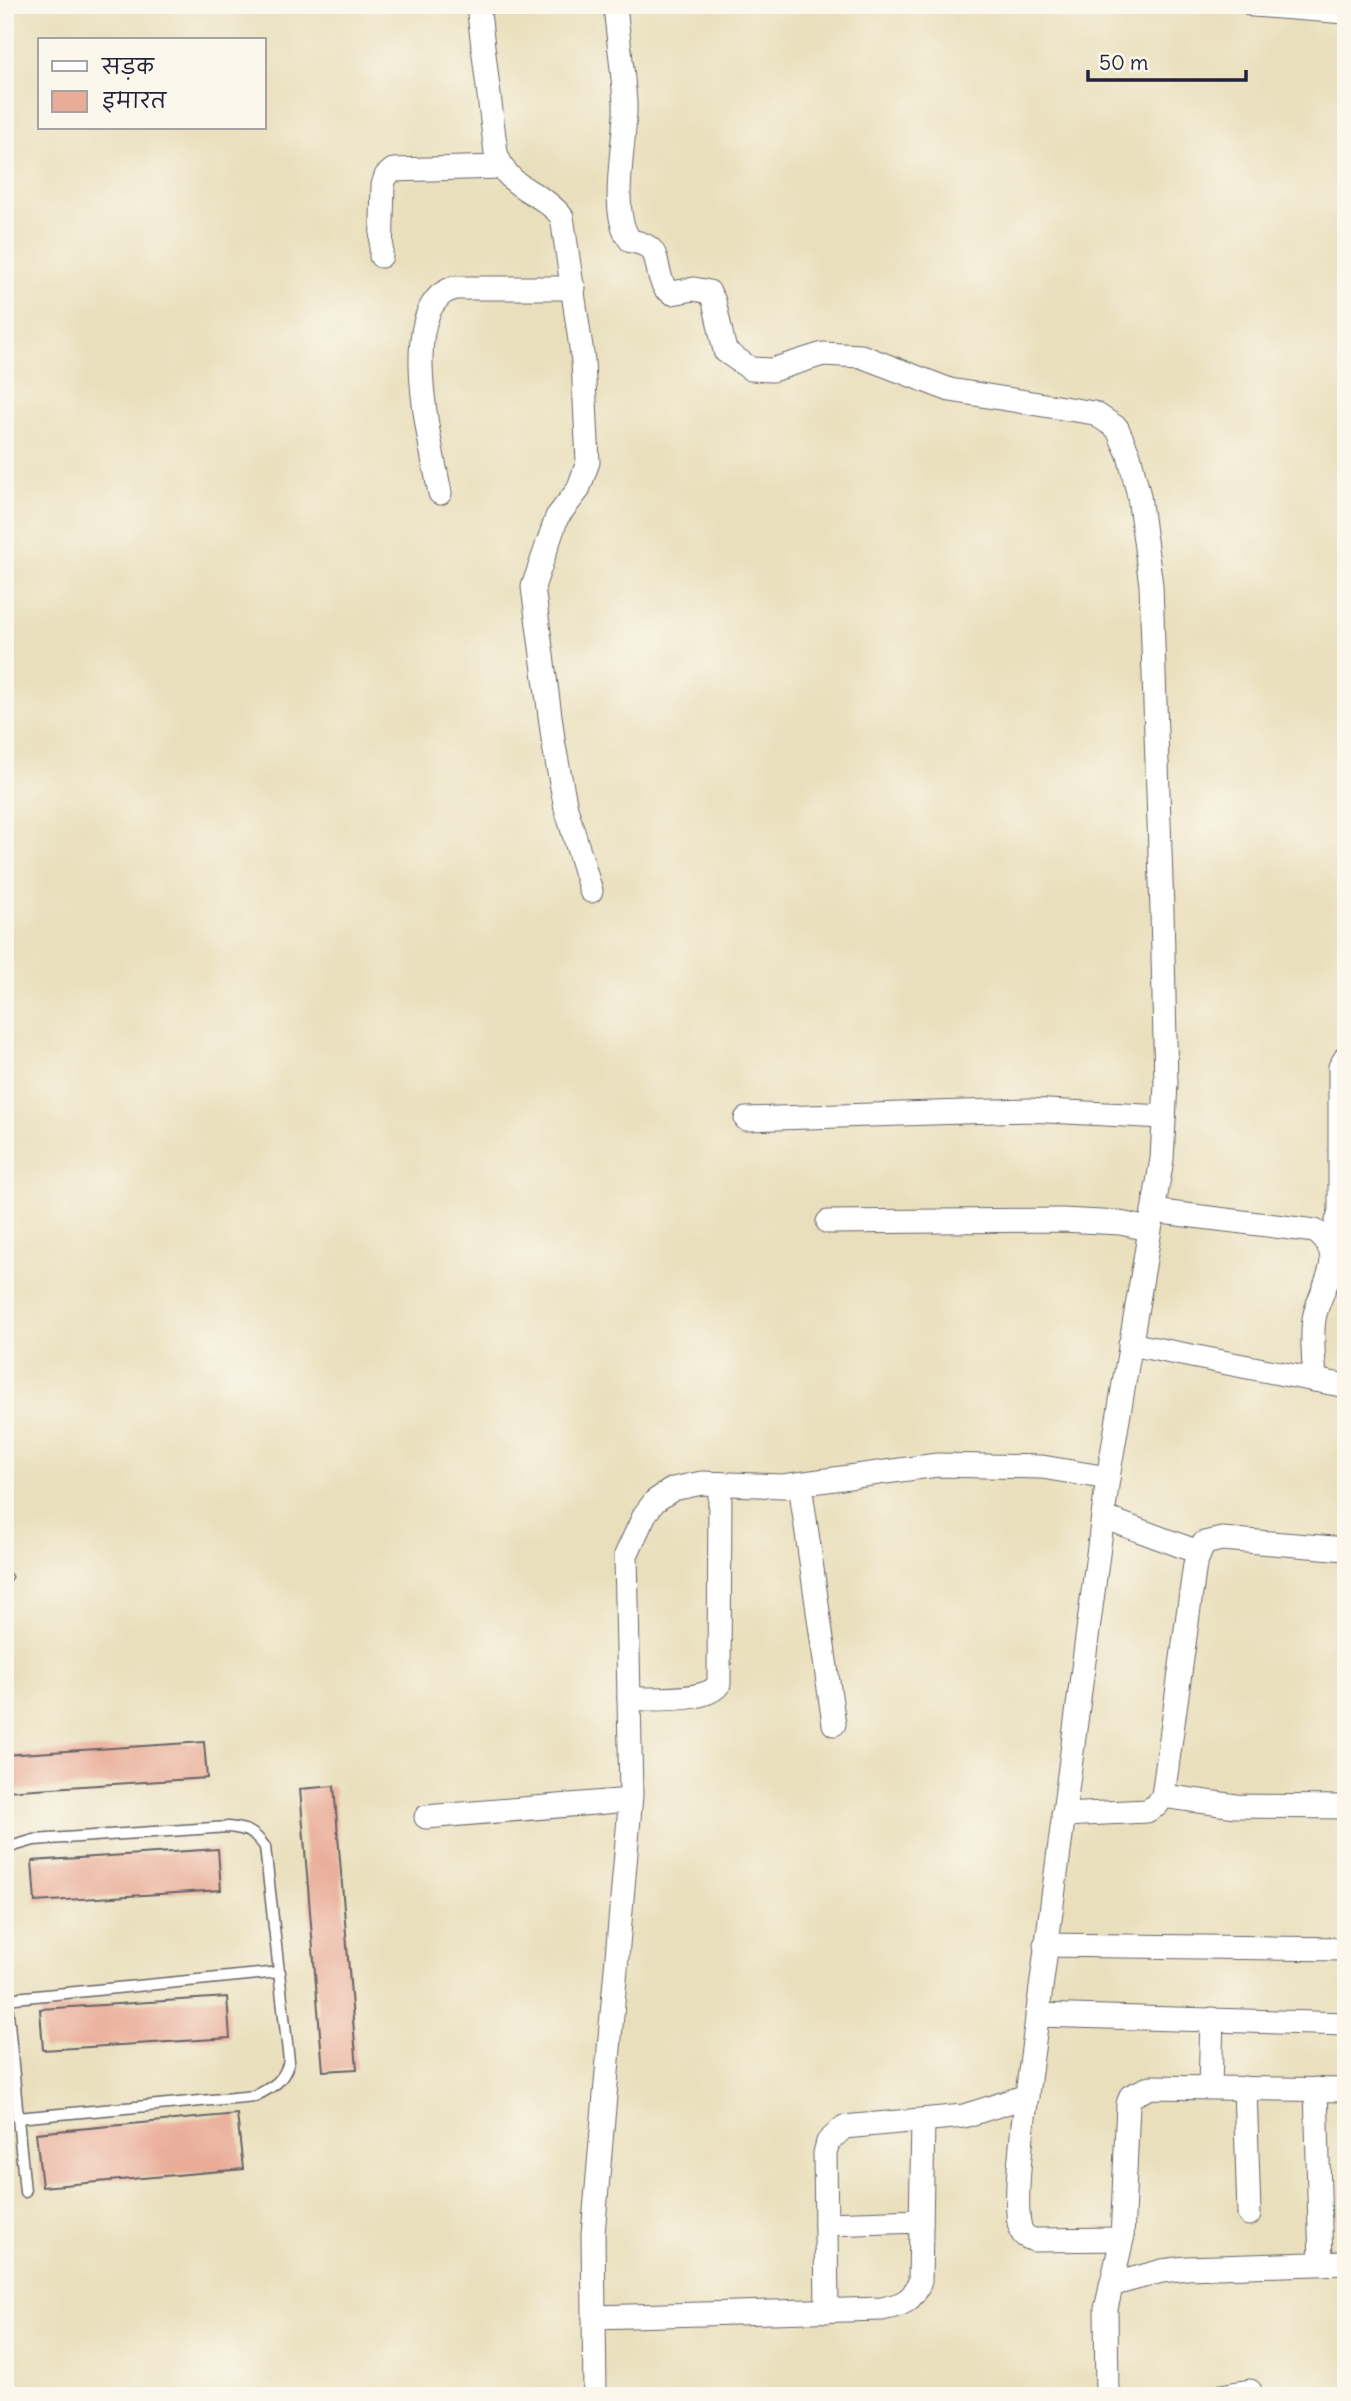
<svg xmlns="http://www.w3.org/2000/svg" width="1351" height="2401" font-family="Delius,'Playpen Sans Deva',sans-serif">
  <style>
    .building { fill: #e9ac97 }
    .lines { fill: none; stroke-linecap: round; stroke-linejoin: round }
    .service-casing { stroke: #686468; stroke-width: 13 }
    .minor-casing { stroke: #686468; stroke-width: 25 }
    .service { stroke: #fff; stroke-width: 10 }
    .minor { stroke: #fff; stroke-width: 23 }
  </style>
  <rect width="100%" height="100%" fill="#fbf7ec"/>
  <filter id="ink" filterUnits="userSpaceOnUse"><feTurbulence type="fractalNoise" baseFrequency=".0143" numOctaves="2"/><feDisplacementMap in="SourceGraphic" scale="14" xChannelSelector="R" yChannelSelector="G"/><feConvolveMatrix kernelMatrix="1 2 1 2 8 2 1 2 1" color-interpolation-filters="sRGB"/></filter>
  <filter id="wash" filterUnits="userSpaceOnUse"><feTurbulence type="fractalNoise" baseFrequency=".00686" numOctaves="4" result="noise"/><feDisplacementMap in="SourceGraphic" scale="28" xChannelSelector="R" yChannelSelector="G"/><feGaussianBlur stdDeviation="1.57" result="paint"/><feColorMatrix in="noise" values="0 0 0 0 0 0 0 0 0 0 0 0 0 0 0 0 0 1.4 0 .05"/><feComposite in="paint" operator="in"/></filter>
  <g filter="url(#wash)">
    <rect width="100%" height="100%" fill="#e9dfbc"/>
    <g id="blocks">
      <g class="building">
        <polygon points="204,1742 207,1778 5,1791 5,1755"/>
        <polygon points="334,1786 357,2069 323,2071 300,1789"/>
        <polygon points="218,1849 221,1890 35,1902 32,1861"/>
        <polygon points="227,1997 230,2038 43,2050 40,2009"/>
        <polygon points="237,2114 243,2169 42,2187 36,2133"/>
      </g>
    </g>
  </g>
  <g filter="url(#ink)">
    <use href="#blocks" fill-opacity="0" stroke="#686468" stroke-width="2"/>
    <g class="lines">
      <g class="service-casing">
        <g id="service">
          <polyline points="5,1578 6,1578"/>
          <path d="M5,1852l5,-5 24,-7 194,-13c18,2 26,4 37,20l24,214c-5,20 -16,26 -34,35l-238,22"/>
          <polyline points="5,1981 25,2192"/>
          <polyline points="5,1999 280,1972"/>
        </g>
      </g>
      <g class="minor-casing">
        <g id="minor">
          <path d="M478,5l18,148c13,39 44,36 66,64l21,144 5,101 -10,28 -21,27 -24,70 21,159 12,62 25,83"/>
          <path d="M615,5c3,33 8,65 10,98 2,36 -18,111 6,138 35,6 20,24 34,47l7,5 22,-4 15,3 5,9 11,50 26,18 21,1 51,-16 38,2 89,34 144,23 23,15 12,27 10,41 12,89 11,326 4,172 -4,76 -54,319 -85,647c-2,24 -10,85 -2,105 2,6 7,8 13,10l88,-1"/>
          <polyline points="1253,5 1346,12"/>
          <polyline points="381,256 383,185 386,176 393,170 501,167"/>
          <path d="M440,493c-8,-44 -46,-190 15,-205h119"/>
          <polyline points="746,1119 1028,1110 1164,1117"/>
          <path d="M1153,1211l162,20c36,25 4,56 -1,88 -3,21 0,41 1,61"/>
          <polyline points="828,1222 1062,1220 1120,1223 1149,1229"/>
          <polyline points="1330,1245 1340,1211 1340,1067 1346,1057"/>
          <polyline points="1130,1344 1346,1386"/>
          <polyline points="800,1484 834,1724"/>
          <polyline points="1103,1517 1198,1552"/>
          <path d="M629,1699c22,-1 77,4 90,-15l1,-200"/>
          <polyline points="1163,1796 1236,1806 1346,1807"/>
          <polyline points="1063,1815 1147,1811 1157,1805 1163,1796 1195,1564 1204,1543 1222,1539 1346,1549"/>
          <polyline points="426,1817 630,1800"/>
          <polyline points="1045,1945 1346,1949"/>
          <polyline points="1037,2015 1346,2024"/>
          <polyline points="1210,2087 1212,2019"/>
          <polyline points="1245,2088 1249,2214"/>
          <polyline points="1316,2089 1321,2263"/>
          <polyline points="826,2224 921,2221"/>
          <polyline points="1111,2285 1162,2271 1186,2268 1346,2263"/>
          <polyline points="827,2311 825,2153 828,2142 844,2127 964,2116 1027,2096"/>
          <path d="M594,2317l288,-8c20,-4 31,-8 38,-28l3,-160"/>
          <polyline points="595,2396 593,2234 631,1795 626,1555 645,1514 655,1501 673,1489 702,1483 783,1486 937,1465 1042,1467 1108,1478"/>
          <polyline points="1107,2396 1106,2309 1122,2239 1128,2104 1131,2096 1151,2087 1346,2090"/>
          <polyline points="1221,2396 1250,2391"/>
        </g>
      </g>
      <use href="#service" class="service"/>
      <use href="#minor" class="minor"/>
    </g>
  </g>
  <rect width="1351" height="2401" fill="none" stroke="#fbf7ec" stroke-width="28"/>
  <rect x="38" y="38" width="228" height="91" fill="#fbf7ec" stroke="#a4a2a5" stroke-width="2"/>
  <rect x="52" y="61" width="35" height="10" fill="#ffffff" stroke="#a4a2a5" stroke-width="2"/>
  <text x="102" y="74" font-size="21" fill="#22223b">सड़क</text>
  <rect x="52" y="91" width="35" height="21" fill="#e9ac97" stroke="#a4a2a5" stroke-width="2"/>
  <text x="102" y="108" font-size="21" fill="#22223b">इमारत</text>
  <path d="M1088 70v10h158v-10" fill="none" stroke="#22223b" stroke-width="3.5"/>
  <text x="1099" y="70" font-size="21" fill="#22223b" stroke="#fbf7ec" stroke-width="5" paint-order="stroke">50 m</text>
</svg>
